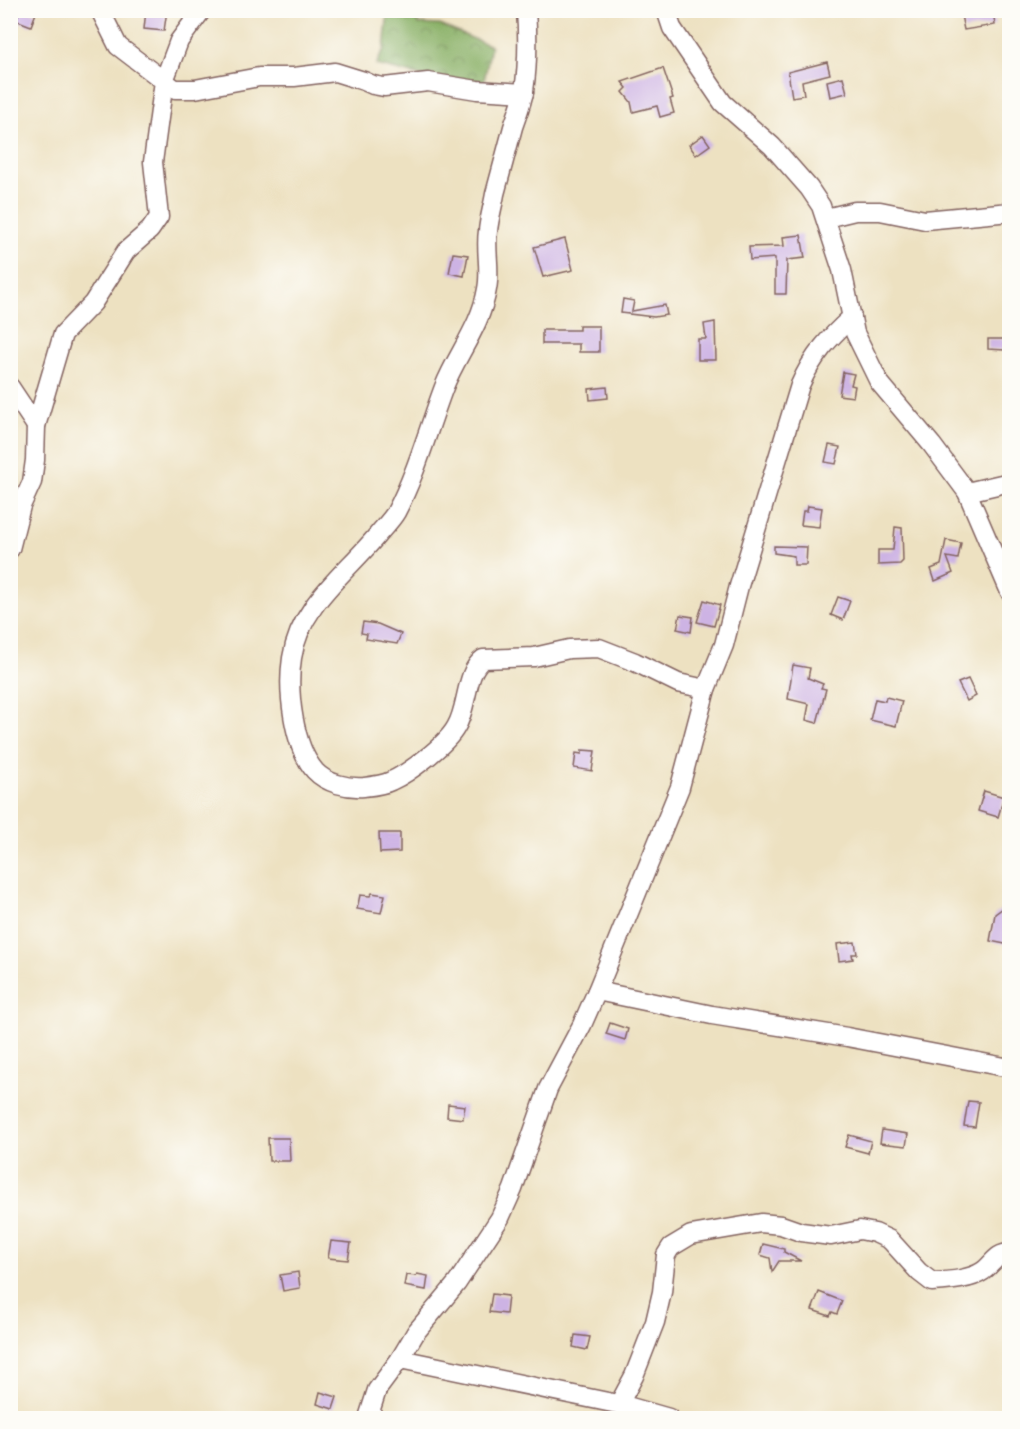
<svg xmlns="http://www.w3.org/2000/svg" width="1020" height="1429" font-family="Mali,sans-serif">
  <style>
    .forest { fill: url(#forest-crowns); stroke: #6a6848; stroke-width: 1.5 }
    .building { fill: #cdb3e4 }
    .lines { fill: none; stroke-linecap: round; stroke-linejoin: round }
    .minor-casing { stroke: #836360; stroke-width: 21 }
    .minor { stroke: #fff; stroke-width: 18 }
  </style>
  <defs>
    <pattern id="forest-crowns" width="20" height="18" patternUnits="userSpaceOnUse" patternTransform="scale(1.5)"><rect width="20" height="18" fill="#89b066"/><path d="M2 6a3 3 0 1 1 6 0M12 15a3 3 0 1 1 6 0" fill="none" stroke="#728f54"/></pattern>
  </defs>
  <rect width="100%" height="100%" fill="#fdfcf7"/>
  <filter id="ink" filterUnits="userSpaceOnUse"><feTurbulence type="fractalNoise" baseFrequency=".0167" numOctaves="2"/><feDisplacementMap in="SourceGraphic" scale="12" xChannelSelector="R" yChannelSelector="G"/><feConvolveMatrix kernelMatrix="1 2 1 2 8 2 1 2 1" color-interpolation-filters="sRGB"/></filter>
  <filter id="wash" filterUnits="userSpaceOnUse"><feTurbulence type="fractalNoise" baseFrequency=".008" numOctaves="4" result="noise"/><feDisplacementMap in="SourceGraphic" scale="24" xChannelSelector="R" yChannelSelector="G"/><feGaussianBlur stdDeviation="1.35" result="paint"/><feColorMatrix in="noise" values="0 0 0 0 0 0 0 0 0 0 0 0 0 0 0 0 0 1.4 0 .05"/><feComposite in="paint" operator="in"/></filter>
  <g filter="url(#wash)">
    <rect width="100%" height="100%" fill="#ede1c1"/>
    <polygon class="forest" points="388,11 416,11 418,24 440,25 491,46 483,86 473,89 376,65 384,49"/>
    <g id="blocks">
      <g class="building">
        <polygon points="20,10 36,13 31,26 16,20"/>
        <polygon points="146,10 167,10 164,31 144,29"/>
        <polygon points="966,10 993,10 995,25 964,30 961,15 966,14"/>
        <polygon points="827,62 830,74 802,81 804,95 792,97 788,72"/>
        <polygon points="663,68 673,98 670,99 674,113 660,117 657,106 633,112 631,102 623,92 627,88 622,82"/>
        <polygon points="843,77 847,93 830,97 827,81"/>
        <polygon points="703,135 710,145 696,155 689,145"/>
        <polygon points="801,235 805,258 787,260 786,294 775,294 775,258 750,260 749,247 784,246 783,237"/>
        <polygon points="565,239 573,270 543,277 534,247"/>
        <polygon points="453,253 468,255 464,276 449,273"/>
        <polygon points="623,299 634,301 632,311 665,305 667,315 654,317 621,313"/>
        <polygon points="715,322 716,360 698,360 698,339 706,339 704,324"/>
        <polygon points="579,326 599,326 599,352 579,352 579,344 542,344 542,330 579,330"/>
        <polygon points="988,339 1006,339 1005,350 988,349"/>
        <polygon points="843,372 854,374 851,385 855,386 853,397 839,395"/>
        <polygon points="607,387 608,398 590,400 589,389"/>
        <polygon points="829,445 840,447 836,464 825,462"/>
        <polygon points="808,506 822,508 819,527 801,525 803,511 807,511"/>
        <polygon points="895,527 902,528 903,561 900,564 878,565 878,550 893,550"/>
        <polygon points="946,540 961,543 958,559 947,557 953,573 935,581 931,569 941,565"/>
        <polygon points="774,546 807,547 806,565 794,565 794,556 774,553"/>
        <polygon points="838,597 850,601 843,620 831,615"/>
        <polygon points="704,600 720,605 714,626 697,622"/>
        <polygon points="680,615 693,617 691,632 677,629"/>
        <polygon points="363,622 378,624 401,634 397,644 366,639 367,634 361,633"/>
        <polygon points="793,665 810,668 808,678 823,684 821,688 826,689 817,723 806,720 809,704 788,699"/>
        <polygon points="968,679 976,696 967,701 958,683"/>
        <polygon points="886,697 902,701 896,726 870,720 875,699 885,701"/>
        <polygon points="582,750 595,751 592,771 574,768 576,753 582,754"/>
        <polygon points="984,791 1004,797 998,817 978,811"/>
        <polygon points="379,833 400,833 400,852 380,853"/>
        <polygon points="372,893 385,895 381,913 357,909 360,895 370,896"/>
        <polygon points="1010,903 1010,945 990,941 995,914"/>
        <polygon points="855,942 857,954 852,954 853,959 839,961 837,944"/>
        <polygon points="610,1023 628,1029 625,1040 606,1034"/>
        <polygon points="968,1101 979,1102 975,1127 964,1126"/>
        <polygon points="448,1104 465,1106 463,1119 447,1117"/>
        <polygon points="882,1130 908,1134 906,1146 880,1143"/>
        <polygon points="849,1135 871,1141 868,1153 845,1147"/>
        <polygon points="268,1138 289,1138 290,1161 269,1161"/>
        <polygon points="331,1241 351,1243 348,1260 328,1258"/>
        <polygon points="763,1244 784,1249 784,1252 801,1261 779,1261 772,1272 770,1258 760,1255"/>
        <polygon points="298,1272 300,1288 283,1291 280,1275"/>
        <polygon points="417,1274 428,1276 426,1290 404,1286 406,1275 416,1276"/>
        <polygon points="819,1292 842,1301 837,1314 832,1312 830,1316 812,1310"/>
        <polygon points="492,1294 508,1296 506,1314 489,1312"/>
        <polygon points="575,1335 590,1337 587,1350 573,1347"/>
        <polygon points="320,1392 337,1397 333,1409 317,1404"/>
      </g>
    </g>
  </g>
  <g filter="url(#ink)">
    <use href="#blocks" fill-opacity="0" stroke="#836360" stroke-width="1.5"/>
    <g class="lines">
      <g class="minor-casing">
        <g id="minor">
          <polyline points="202,10 179,41 164,81 175,89 195,89 259,77 294,77 335,72 364,81 373,85 384,87 428,82 477,90 524,93"/>
          <path d="M526,10c2,27 2,54 -2,81 -2,12 -7,24 -11,36 -6,22 -12,44 -18,67 -2,12 -6,25 -7,37 -3,19 3,39 -1,58 -6,37 -30,65 -43,98 -16,42 -27,85 -48,125 -4,7 -11,14 -17,21 -32,40 -79,71 -87,125 -5,32 1,88 23,113 12,13 33,17 49,16 9,-1 19,-2 27,-6 18,-8 55,-36 65,-54 12,-19 9,-55 27,-68l51,-2 35,-8 30,-1 36,14 43,21 28,6"/>
          <polyline points="666,10 672,28 723,103 772,146 809,188 821,206 842,270 855,333 879,382 932,445 967,492 1010,592"/>
          <polyline points="826,218 855,211 880,211 925,220 1010,212"/>
          <polyline points="10,387 36,426"/>
          <polyline points="967,492 1010,482"/>
          <polyline points="10,549 21,506 32,482 35,460 36,426 63,334 93,303 126,251 150,230 159,217 153,162 164,81 118,46 100,10"/>
          <polyline points="597,991 712,1015 847,1037 1010,1068"/>
          <polyline points="400,1359 627,1406 669,1418"/>
          <path d="M619,1404l15,-28 21,-54 7,-30 4,-37 5,-8 20,-12 70,-12 20,2 20,7 30,4 29,-6 15,3 15,7 29,32 13,10c15,-1 38,-2 51,-11 10,-7 13,-18 27,-18"/>
          <path d="M368,1418l9,-28 23,-31 16,-27 41,-49 43,-65 13,-29 35,-100 34,-64 15,-34 83,-204 26,-98 18,-44 15,-59 61,-201c13,-30 29,-47 52,-68"/>
        </g>
      </g>
      <use href="#minor" class="minor"/>
    </g>
  </g>
  <rect width="1020" height="1429" fill="none" stroke="#fdfcf7" stroke-width="36"/>
</svg>
